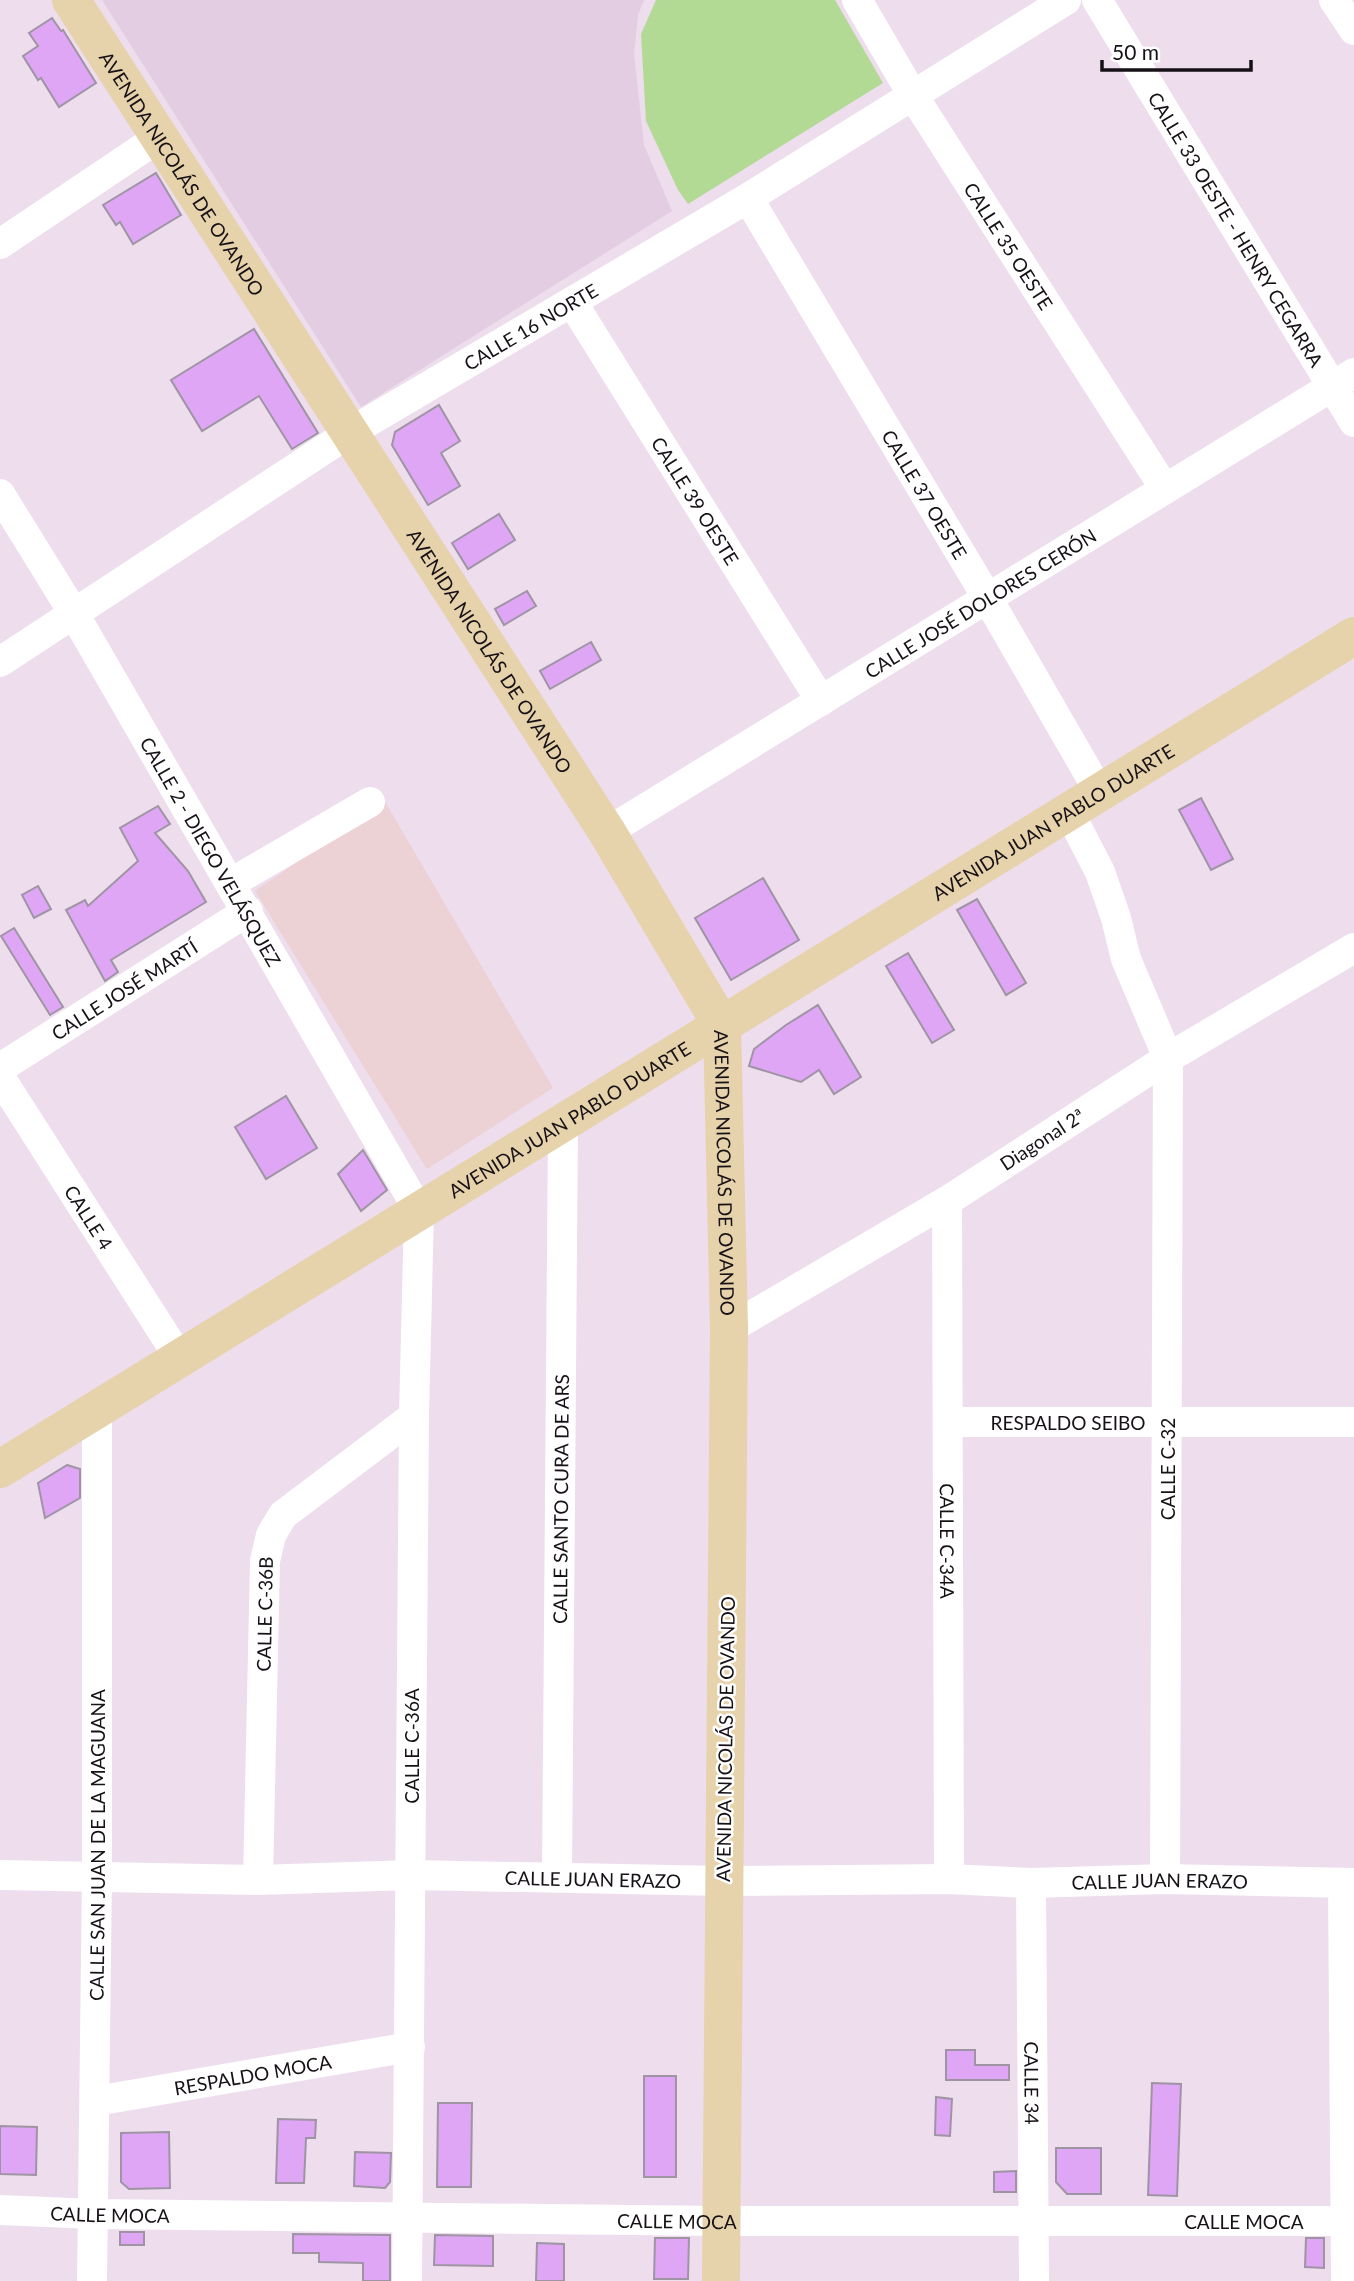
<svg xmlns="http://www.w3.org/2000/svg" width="1354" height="2281" font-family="Lato,sans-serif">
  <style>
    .built { fill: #e2cde2 }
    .education { fill: #ecd1d5 }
    .green { fill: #b3da94 }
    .building { fill: #dea6f4; stroke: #9f94a4; stroke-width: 2 }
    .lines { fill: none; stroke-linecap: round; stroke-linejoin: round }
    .minor { stroke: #fff; stroke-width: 30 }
    .major { stroke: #e6d2ab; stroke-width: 38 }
    .labels { text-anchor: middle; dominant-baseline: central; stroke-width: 5; stroke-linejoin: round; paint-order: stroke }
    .street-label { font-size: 19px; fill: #161116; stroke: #fff }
  </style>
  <rect width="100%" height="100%" fill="#eddded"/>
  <polygon class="built" points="102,0 644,0 638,15 634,54 644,145 672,211 361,407"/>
  <polygon class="education" points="385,802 553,1088 427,1169 255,891"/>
  <polygon class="green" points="656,0 835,0 883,83 688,204 678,190 646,121 641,34"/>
  <g class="building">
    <polygon points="52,18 61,31 63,30 96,83 59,107 41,78 38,80 23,56 38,46 29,33"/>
    <polygon points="156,173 181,215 133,244 120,222 116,225 103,205"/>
    <polygon points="254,329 318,433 292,449 259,396 202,431 171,380"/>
    <polygon points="439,405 460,441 441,453 460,486 428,505 392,445 395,432"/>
    <polygon points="499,514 515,540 468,569 452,543"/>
    <polygon points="527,591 536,606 504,625 495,609"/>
    <polygon points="591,642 601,660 550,689 540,671"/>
    <polygon points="1201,798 1233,859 1211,870 1179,810"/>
    <polygon points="158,806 170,824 155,833 188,871 206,902 111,960 118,972 105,981 66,910 85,900 88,906 138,861 120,828"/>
    <polygon points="763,878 799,940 731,980 695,918"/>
    <polygon points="38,886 51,909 34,918 22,895"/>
    <polygon points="977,899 1026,983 1006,995 957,910"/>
    <polygon points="14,928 63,1007 50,1015 1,936"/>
    <polygon points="908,953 954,1030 932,1043 886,966"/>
    <polygon points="818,1005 861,1077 834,1094 819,1070 801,1082 749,1066 754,1049 786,1025"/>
    <polygon points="286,1096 317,1148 266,1179 235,1127"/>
    <polygon points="363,1150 387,1190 361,1211 338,1174"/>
    <polygon points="67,1465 80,1469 80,1498 45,1518 38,1483"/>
    <polygon points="946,2050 975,2050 975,2065 1009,2065 1009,2080 946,2080"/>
    <rect x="644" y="2076" width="32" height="101"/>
    <polygon points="1152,2083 1181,2084 1177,2196 1148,2195"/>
    <polygon points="936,2097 952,2099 950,2136 935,2135"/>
    <polygon points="438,2103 472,2103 471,2187 437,2187"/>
    <polygon points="278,2119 316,2120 315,2138 306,2138 304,2183 276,2183"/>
    <polygon points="0,2126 37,2127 36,2175 0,2174"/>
    <polygon points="169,2132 170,2188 129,2189 121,2182 121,2133"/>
    <polygon points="1056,2148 1101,2148 1101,2194 1067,2194 1056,2182"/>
    <polygon points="355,2152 391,2153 390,2182 385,2188 354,2186"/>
    <polygon points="1016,2171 1016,2192 994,2192 994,2172"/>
    <rect x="120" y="2232" width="24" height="13"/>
    <polygon points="293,2234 390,2235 390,2281 363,2281 363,2263 319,2262 319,2253 293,2253"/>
    <polygon points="435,2235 493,2236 493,2266 434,2265"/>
    <polygon points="655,2238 689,2238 688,2279 654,2279"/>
    <polygon points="1306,2238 1324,2238 1324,2268 1305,2267"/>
    <polygon points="537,2243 564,2244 564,2281 536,2281"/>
  </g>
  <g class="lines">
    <g class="minor">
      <path id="s1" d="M857,0l55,94 253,395"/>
      <path id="s2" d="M1097,0l257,422"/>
      <polyline points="1334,0 1354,30"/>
      <path id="s3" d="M748,198l240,401 112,194"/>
      <polyline points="0,244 161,136"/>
      <path id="s4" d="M572,302l249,399"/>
      <path id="s5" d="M0,494l73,118 346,599 -5,205 -7,865"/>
      <path id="s6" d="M0,662l349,-229 399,-235 318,-198"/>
      <polyline points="1069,812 1100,872 1116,918 1126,959 1168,1058 1165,1879"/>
      <path id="s7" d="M607,832l747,-459"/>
      <polyline points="231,883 370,802"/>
      <path id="s8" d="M0,1068l248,-157"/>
      <path id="s9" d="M0,1077l180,282"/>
      <path id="s10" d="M947,1201l2,678"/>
      <polyline points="729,1329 947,1201 1168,1058 1354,948"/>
      <path id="s11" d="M949,1422h405"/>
      <path id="s12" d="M0,1875l258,5 153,-5 312,6 226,-2 82,4 134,-4 189,4"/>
      <path id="s13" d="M557,1877l6,-754"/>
      <path id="s14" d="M258,1880l7,-319 6,-26 12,-20 131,-99"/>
      <path id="s15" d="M1031,1883l3,398"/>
      <polyline points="1343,1883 1346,2281"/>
      <path id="s16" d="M96,2101l314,-54"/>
      <path id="s17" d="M0,2210l93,4 628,7h633"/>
      <path id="s18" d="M92,2281l5,-405v-467"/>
    </g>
    <g class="major">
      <path id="s19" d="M71,0l536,832 115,194 7,303 -8,952"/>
      <path id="s20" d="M0,1469l1354,-833"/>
    </g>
  </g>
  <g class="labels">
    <g class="street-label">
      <text stroke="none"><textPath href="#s19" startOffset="206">AVENIDA NICOLÁS DE OVANDO</textPath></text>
      <text stroke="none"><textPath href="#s2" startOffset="268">CALLE 33 OESTE - HENRY CEGARRA</textPath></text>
      <text stroke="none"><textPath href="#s1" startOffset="289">CALLE 35 OESTE</textPath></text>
      <text stroke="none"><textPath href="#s6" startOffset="628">CALLE 16 NORTE</textPath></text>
      <text stroke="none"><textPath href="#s3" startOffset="345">CALLE 37 OESTE</textPath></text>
      <text stroke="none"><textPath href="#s4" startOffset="234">CALLE 39 OESTE</textPath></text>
      <text stroke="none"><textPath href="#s7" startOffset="438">CALLE JOSÉ DOLORES CERÓN</textPath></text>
      <text stroke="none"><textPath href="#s19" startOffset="774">AVENIDA NICOLÁS DE OVANDO</textPath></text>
      <text stroke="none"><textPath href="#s20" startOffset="1236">AVENIDA JUAN PABLO DUARTE</textPath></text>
      <text stroke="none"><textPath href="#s5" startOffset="415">CALLE 2 - DIEGO VELÁSQUEZ</textPath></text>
      <text stroke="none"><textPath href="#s8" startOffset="147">CALLE JOSÉ MARTÍ</textPath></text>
      <text stroke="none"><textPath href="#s20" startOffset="668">AVENIDA JUAN PABLO DUARTE</textPath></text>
      <text transform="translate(1042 1139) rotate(-33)">Diagonal 2ª</text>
      <text stroke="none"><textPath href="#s19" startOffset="1362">AVENIDA NICOLÁS DE OVANDO</textPath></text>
      <text stroke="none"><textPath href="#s9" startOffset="166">CALLE 4</textPath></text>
      <text stroke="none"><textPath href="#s11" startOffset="119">RESPALDO SEIBO</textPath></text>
      <text transform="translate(1167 1469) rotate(-90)">CALLE C-32</text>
      <text stroke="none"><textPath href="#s13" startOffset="378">CALLE SANTO CURA DE ARS</textPath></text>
      <text stroke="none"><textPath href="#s10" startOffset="340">CALLE C-34A</textPath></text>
      <text stroke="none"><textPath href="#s14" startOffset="266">CALLE C-36B</textPath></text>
      <text transform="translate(725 1739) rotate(-89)">AVENIDA NICOLÁS DE OVANDO</text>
      <text transform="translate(411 1746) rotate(-90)">CALLE C-36A</text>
      <text stroke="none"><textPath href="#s18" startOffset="436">CALLE SAN JUAN DE LA MAGUANA</textPath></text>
      <text stroke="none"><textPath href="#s12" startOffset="593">CALLE JUAN ERAZO</textPath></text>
      <text stroke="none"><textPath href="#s12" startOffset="1160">CALLE JUAN ERAZO</textPath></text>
      <text stroke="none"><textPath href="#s16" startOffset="159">RESPALDO MOCA</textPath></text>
      <text stroke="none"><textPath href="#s15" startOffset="200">CALLE 34</textPath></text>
      <text stroke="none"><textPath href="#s17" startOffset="110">CALLE MOCA</textPath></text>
      <text stroke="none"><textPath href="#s17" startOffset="677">CALLE MOCA</textPath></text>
      <text stroke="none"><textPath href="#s17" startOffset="1244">CALLE MOCA</textPath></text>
    </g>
  </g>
  <path d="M1102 60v10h149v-10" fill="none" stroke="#161116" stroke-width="3.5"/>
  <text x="1112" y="60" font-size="21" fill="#161116" stroke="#ffffff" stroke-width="5" paint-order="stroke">50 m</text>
</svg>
